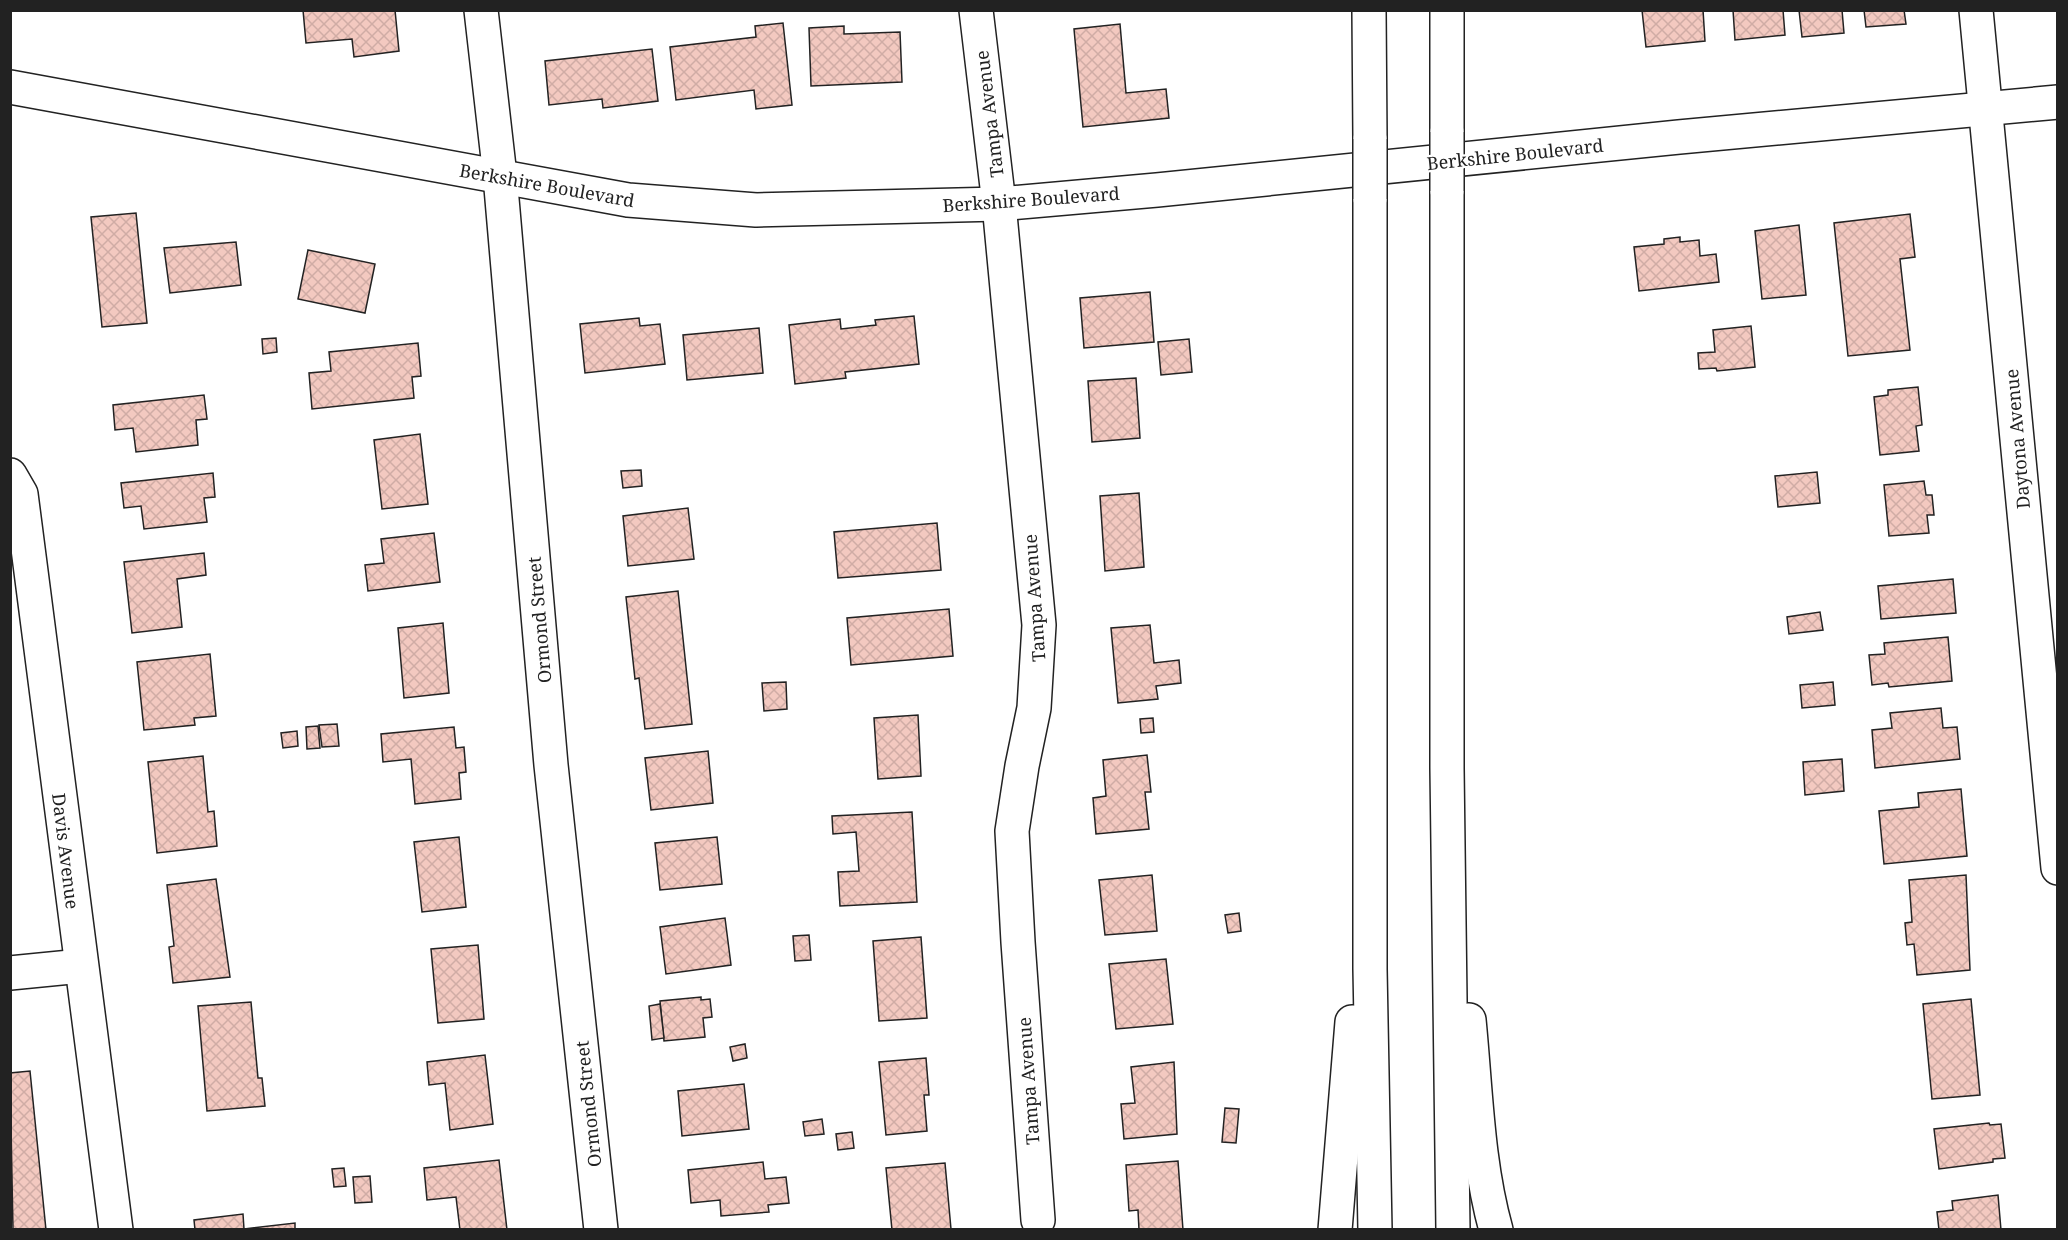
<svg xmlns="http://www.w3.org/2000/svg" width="2068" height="1240" font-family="'Noto Serif',serif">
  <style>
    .building { fill: url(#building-cross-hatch); stroke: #222; stroke-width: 1.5 }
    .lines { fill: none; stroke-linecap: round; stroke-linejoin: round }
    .minor-casing { stroke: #222; stroke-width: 36 }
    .highway-casing { stroke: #222; stroke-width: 36 }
    .minor { stroke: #fff; stroke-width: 33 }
    .highway { stroke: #fff; stroke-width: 33 }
    .highway-bridge-casing { stroke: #222; stroke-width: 36; stroke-linecap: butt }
    .highway-bridge { stroke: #fff; stroke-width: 33 }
    .labels { text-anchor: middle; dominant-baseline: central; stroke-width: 4.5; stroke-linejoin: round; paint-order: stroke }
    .street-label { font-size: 18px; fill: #222; stroke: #fff }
  </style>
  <defs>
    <pattern id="building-cross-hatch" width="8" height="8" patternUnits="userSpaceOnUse" patternTransform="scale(1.5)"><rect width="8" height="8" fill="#f3c9c0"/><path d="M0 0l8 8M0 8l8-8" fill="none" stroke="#d0aca5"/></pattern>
  </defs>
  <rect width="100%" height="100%" fill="#fff"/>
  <g class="building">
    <polygon points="303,10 395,10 399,51 354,57 352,39 306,43"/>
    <polygon points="1642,10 1703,10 1705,41 1646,47"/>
    <polygon points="1733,10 1783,10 1785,35 1735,40"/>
    <polygon points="1799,10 1842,10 1844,33 1802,37"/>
    <polygon points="1864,10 1904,10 1906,24 1866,27"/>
    <polygon points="783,23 792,105 756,109 754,90 676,100 670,47 756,37 755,26"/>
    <polygon points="1120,24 1126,93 1166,89 1169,118 1083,127 1074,29"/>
    <polygon points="844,26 844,34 900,32 902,82 811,86 809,28"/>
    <polygon points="652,49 658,101 603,108 602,99 549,105 545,61"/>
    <polygon points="136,213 147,323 102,327 91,217"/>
    <polygon points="1910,214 1915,257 1900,259 1910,350 1848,356 1834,223"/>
    <polygon points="1799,225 1806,295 1762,299 1755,231"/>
    <polygon points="1680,237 1680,242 1699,240 1700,256 1716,254 1719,282 1639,291 1634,247 1664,244 1664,239"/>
    <polygon points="236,242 241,285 170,293 164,248"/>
    <polygon points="308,250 375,264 365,313 298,299"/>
    <polygon points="1150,292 1154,342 1084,348 1080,298"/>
    <polygon points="914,316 919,364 845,372 846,378 795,384 789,325 840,319 841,329 876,325 875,320"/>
    <polygon points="639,318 640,326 660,324 665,364 585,373 580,324"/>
    <polygon points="1751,326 1755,367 1717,371 1716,368 1699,369 1698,353 1715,352 1713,330"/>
    <polygon points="759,328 763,373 687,380 683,335"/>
    <polygon points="276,338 277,352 263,354 262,339"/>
    <polygon points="1189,339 1192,372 1161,375 1158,342"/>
    <polygon points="418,343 421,376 412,377 414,398 312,409 309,373 331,371 329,352"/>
    <polygon points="1136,378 1140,438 1092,442 1088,381"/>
    <polygon points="1918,387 1922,425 1916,426 1919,451 1880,455 1874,397 1888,395 1888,390"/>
    <polygon points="204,395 207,419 196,420 198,445 136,452 133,428 115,430 113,405"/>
    <polygon points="420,434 428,504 382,509 374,440"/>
    <polygon points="641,470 642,486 623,488 621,471"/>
    <polygon points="1817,472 1820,503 1778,507 1775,476"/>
    <polygon points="213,473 215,497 204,498 207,522 144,529 141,506 124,508 121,483"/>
    <polygon points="1924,481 1926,495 1932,495 1934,515 1927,515 1929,533 1889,536 1884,485"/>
    <polygon points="1139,493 1144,567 1105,571 1100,496"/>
    <polygon points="688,508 694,559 628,566 623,516"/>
    <polygon points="937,523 941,570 838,578 834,532"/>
    <polygon points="434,533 440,582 368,591 365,565 384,563 381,539"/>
    <polygon points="204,553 206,575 177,579 182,627 132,633 124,562"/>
    <polygon points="1953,579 1956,613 1881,619 1878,586"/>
    <polygon points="678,591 692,724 645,729 639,678 635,679 626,597"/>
    <polygon points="949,609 953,656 851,665 847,618"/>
    <polygon points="1820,612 1823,630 1789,634 1787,617"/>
    <polygon points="443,623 449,693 404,698 398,628"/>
    <polygon points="1150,625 1154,663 1179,660 1181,683 1156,686 1158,699 1118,703 1111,628"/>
    <polygon points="1948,637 1952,681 1889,687 1888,683 1872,685 1869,655 1885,654 1884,643"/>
    <polygon points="210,654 216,716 194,718 195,725 144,730 137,662"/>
    <polygon points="786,682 787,709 764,711 762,683"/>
    <polygon points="1833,682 1835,705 1802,708 1800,685"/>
    <polygon points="1941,708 1943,728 1957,727 1960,759 1875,768 1872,730 1892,728 1890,713"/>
    <polygon points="918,715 921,776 878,779 874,718"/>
    <polygon points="1153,718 1154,732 1141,733 1140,719"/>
    <polygon points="337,724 339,746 322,747 319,725"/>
    <polygon points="318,726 320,748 307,749 306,727"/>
    <polygon points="454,727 456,748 464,747 466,772 459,773 461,799 415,804 411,759 383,762 381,734"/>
    <polygon points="297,731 298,746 283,748 281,733"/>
    <polygon points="708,751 713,803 651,810 645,758"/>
    <polygon points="1147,755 1151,792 1145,792 1149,829 1096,834 1093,798 1106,796 1103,760"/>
    <polygon points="203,756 208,812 214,811 217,846 157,853 148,762"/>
    <polygon points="1842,759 1844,791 1805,795 1803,762"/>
    <polygon points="1961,789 1967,856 1884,864 1879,811 1919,807 1918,793"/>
    <polygon points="912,812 917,902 840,906 838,872 859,871 856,832 833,834 832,816"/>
    <polygon points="459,837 466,907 422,912 414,842"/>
    <polygon points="717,837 722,884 660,890 655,843"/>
    <polygon points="1152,875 1157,931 1105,935 1099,880"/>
    <polygon points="1966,875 1970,970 1917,975 1914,944 1907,945 1905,923 1912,922 1909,880"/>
    <polygon points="216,879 230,977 173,983 169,947 174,946 167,885"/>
    <polygon points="1239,913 1241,931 1228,933 1225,915"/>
    <polygon points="725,918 731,965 666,974 660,927"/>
    <polygon points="809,935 811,960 795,961 793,936"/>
    <polygon points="921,937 927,1018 879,1021 873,941"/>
    <polygon points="478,945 484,1019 438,1023 431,949"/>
    <polygon points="1166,959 1173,1024 1116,1029 1109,964"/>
    <polygon points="701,997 701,1000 710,999 712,1017 703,1018 705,1037 664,1041 660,1001"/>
    <polygon points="1971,999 1980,1095 1932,1099 1923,1004"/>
    <polygon points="251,1002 258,1078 262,1078 265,1106 207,1111 198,1006"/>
    <polygon points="660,1004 664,1038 652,1040 649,1006"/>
    <polygon points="745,1044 747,1058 733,1061 730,1047"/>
    <polygon points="485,1055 493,1124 450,1130 445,1083 429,1085 427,1062"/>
    <polygon points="926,1058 929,1095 924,1095 927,1131 886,1135 879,1062"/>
    <polygon points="1174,1062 1177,1134 1124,1139 1121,1104 1135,1103 1131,1067"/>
    <polygon points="30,1071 46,1230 13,1230 10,1073"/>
    <polygon points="744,1084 749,1129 682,1136 678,1091"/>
    <polygon points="1225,1108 1239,1109 1236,1143 1222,1142"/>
    <polygon points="822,1119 824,1134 805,1136 803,1122"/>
    <polygon points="1989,1123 1990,1125 2001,1124 2005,1158 1993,1159 1993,1162 1939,1169 1934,1129"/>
    <polygon points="852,1132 854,1148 838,1150 836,1134"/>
    <polygon points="499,1160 507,1230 460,1230 456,1197 427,1200 424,1168"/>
    <polygon points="1178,1161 1183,1230 1139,1230 1138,1210 1129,1211 1126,1165"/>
    <polygon points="763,1162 765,1179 786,1177 789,1203 768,1205 769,1212 721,1216 720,1200 691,1203 688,1170"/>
    <polygon points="945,1163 951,1229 892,1230 886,1168"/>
    <polygon points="344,1168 346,1186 334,1187 332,1169"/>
    <polygon points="370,1176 372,1202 355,1203 353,1177"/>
    <polygon points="1998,1195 2001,1230 1939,1230 1937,1212 1953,1210 1952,1201"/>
    <polygon points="243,1214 244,1229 295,1223 295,1230 195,1230 194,1220"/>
  </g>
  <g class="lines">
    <g class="minor-casing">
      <g id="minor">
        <polyline points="481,10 500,176 551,765 601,1230"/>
        <polyline points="976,10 999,204 1039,625 1034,708 1022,766 1012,831 1018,942 1038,1220"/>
        <polyline points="1976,10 2058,868"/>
        <polyline points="10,87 628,200 756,210 999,204 1157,190 1679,137 2058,102"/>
        <polyline points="10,475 21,494 116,1230"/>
        <polyline points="10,973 81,966"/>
      </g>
    </g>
    <g class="highway-casing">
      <g id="highway">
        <polyline points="1369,10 1370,139"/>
        <polyline points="1447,10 1447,132"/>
        <polyline points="1447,191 1447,768 1453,1230"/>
        <polyline points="1370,199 1370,969 1375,1230"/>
        <path d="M1469,1020c7,70 8,142 27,210"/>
        <polyline points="1335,1230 1352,1022"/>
      </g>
    </g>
    <use href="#minor" class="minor"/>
    <use href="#highway" class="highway"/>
    <g class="highway-bridge-casing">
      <g id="highway-bridge">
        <polyline points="1370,139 1370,199"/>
        <polyline points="1447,191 1447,132"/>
      </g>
    </g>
    <use href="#highway-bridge" class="highway-bridge"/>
  </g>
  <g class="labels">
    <g class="street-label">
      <text transform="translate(989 114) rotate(-97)">Tampa Avenue</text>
      <text transform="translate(1515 154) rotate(-6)">Berkshire Boulevard</text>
      <text transform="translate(547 185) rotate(10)">Berkshire Boulevard</text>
      <text transform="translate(1031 199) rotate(-4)">Berkshire Boulevard</text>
      <text transform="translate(2017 439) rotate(-95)">Daytona Avenue</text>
      <text transform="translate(1034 598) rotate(-94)">Tampa Avenue</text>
      <text transform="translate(539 620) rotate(-95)">Ormond Street</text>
      <text transform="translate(66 851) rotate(83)">Davis Avenue</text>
      <text transform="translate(1028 1081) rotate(-94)">Tampa Avenue</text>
      <text transform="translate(588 1104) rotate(-96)">Ormond Street</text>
    </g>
  </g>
  <rect width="2068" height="1240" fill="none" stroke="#222222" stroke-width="24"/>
</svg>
